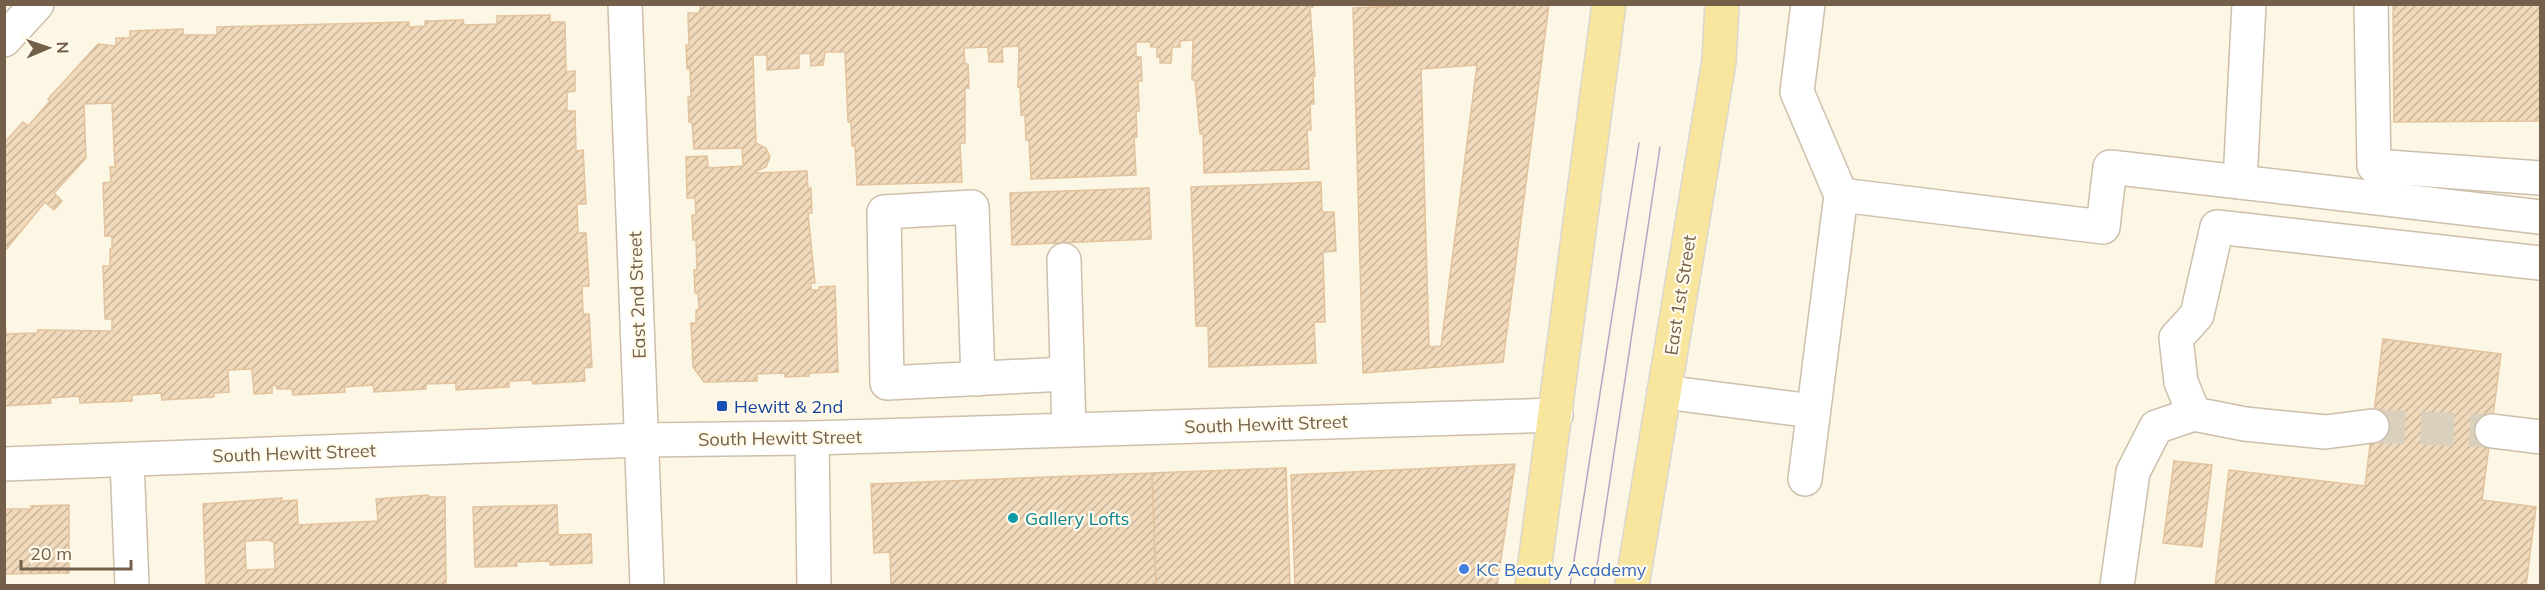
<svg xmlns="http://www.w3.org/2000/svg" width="2545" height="590" font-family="Mulish,sans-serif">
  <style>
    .building { fill: url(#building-hatch); stroke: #e3c39d; stroke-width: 1.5; fill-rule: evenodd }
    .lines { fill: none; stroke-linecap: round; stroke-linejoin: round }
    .minor-tunnel { stroke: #dad0be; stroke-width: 33; stroke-dasharray: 33 16; stroke-linecap: butt }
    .minor-casing { stroke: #cdbfab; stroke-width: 36 }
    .major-casing { stroke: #dbd6d0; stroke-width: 36 }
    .minor { stroke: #fff; stroke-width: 33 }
    .major { stroke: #f9e69e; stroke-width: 33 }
    .tram { stroke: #bba3c5; stroke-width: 1.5 }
    .transit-dot { fill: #1a4fb4; stroke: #fffaea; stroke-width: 2 }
    .culture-dot { fill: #0f9aa8; stroke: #fffaea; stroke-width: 2 }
    .shop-dot { fill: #3f7fe0; stroke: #fffaea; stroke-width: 2 }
    .labels { text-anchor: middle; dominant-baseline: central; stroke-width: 4.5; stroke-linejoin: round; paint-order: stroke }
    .street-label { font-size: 18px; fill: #74604a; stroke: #fffaea }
    .transit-label { font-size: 18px; fill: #164399; stroke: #fffaea; text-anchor: start }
    .culture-label { font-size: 18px; fill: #0d838f; stroke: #fffaea; text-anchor: start }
    .shop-label { font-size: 18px; fill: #366cbe; stroke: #fffaea; text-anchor: start }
  </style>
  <defs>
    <pattern id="building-hatch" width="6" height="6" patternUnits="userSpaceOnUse" patternTransform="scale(1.5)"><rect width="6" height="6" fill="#f1d9bc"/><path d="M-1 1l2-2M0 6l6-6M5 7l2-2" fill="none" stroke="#c8b39b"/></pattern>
  </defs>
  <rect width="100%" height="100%" fill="#fcf6e4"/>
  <g class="building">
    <polygon points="701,4 1313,4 1313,7 1310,7 1315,76 1313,76 1314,104 1310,104 1311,130 1307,130 1309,169 1204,173 1203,134 1200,134 1195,80 1192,80 1193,40 1180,41 1180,47 1172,47 1171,63 1160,63 1160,57 1157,57 1157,47 1151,47 1150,42 1136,42 1136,57 1141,57 1142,81 1138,81 1139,111 1136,111 1137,137 1134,137 1136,175 1031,179 1029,140 1026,140 1025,115 1021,115 1020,87 1018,87 1019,46 1002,47 1003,62 989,62 988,47 964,48 965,64 968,64 969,88 965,88 965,143 960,143 962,182 857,185 855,146 852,146 851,122 848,122 845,52 825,52 823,65 811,66 810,53 799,54 799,68 767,70 767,55 753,55 756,143 766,148 770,157 766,167 757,171 757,173 807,171 808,188 811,188 812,213 808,213 815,283 811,283 811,290 819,290 819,287 835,286 838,372 809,373 809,376 785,377 785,373 757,374 757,381 704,382 693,367 691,323 696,323 696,310 699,310 698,293 695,293 694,270 697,270 696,240 693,240 692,215 696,215 695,198 687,198 686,157 707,156 708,168 743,166 742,148 694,149 692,122 689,122 688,97 691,97 690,69 687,69 686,45 689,45 688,13 699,13"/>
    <path d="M1440,4h109l-46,358 -140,11 -10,-365zM1477,65l-36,281 -12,1 -8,-278z"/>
    <polygon points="2393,4 2540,4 2540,121 2394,122"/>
    <polygon points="550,15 550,22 565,22 566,72 575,71 575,91 567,92 567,111 575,111 576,151 583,150 586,204 577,204 578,233 586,233 589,286 582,286 583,314 589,314 592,367 584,368 585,381 533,384 532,380 509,381 509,387 456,390 456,383 426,384 426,389 374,392 373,385 344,387 345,392 293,395 292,389 277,389 276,385 272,386 272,393 254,394 252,369 228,370 229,392 214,393 214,397 162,400 161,393 132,395 132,401 80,403 79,396 50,398 51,403 4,406 4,311 6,334 37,333 38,330 112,331 112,319 105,319 103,266 110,266 110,249 112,249 112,236 105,236 103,183 111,182 110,167 115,167 112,103 84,104 86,158 54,193 62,201 54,210 45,202 4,252 4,143 23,122 28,126 50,101 48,99 98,44 116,46 116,38 130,38 130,31 183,29 183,35 217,35 217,27 409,22 409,27 425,26 425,21 463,20 464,25 497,24 497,16"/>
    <polygon points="1321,182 1322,212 1334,212 1336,251 1323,252 1325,322 1314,322 1316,363 1209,367 1208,326 1196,326 1191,187"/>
    <polygon points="1149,188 1151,239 1012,245 1010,193"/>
    <polygon points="2383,339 2501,354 2482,500 2536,507 2526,586 2215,586 2229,470 2365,486"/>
    <polygon points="2174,461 2212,465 2202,547 2163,543"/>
    <polygon points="1515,464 1497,586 1295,586 1291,475"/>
    <polygon points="1286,468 1290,586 1156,586 1152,473"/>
    <polygon points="1152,473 1156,586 891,586 890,552 874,553 871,484"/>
    <path d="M428,495v2h17l1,89h-240l-3,-82 79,-6v3l15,-1 1,25 80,-4 -2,-22zM267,540l7,2 1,27 -29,1 -1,-29z"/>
    <polygon points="69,505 69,573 4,574 4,509 31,509 31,506"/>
    <polygon points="557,505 558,535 591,534 592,563 550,565 550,561 516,562 517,566 475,567 473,507"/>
  </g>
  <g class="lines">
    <polyline class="minor-tunnel" points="2372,426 2492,431"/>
    <g class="minor-casing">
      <g id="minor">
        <polyline points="625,4 647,586"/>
        <polyline points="2371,4 2374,166 2540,178"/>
        <polyline points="4,40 37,4"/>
        <polyline points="2240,182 2249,4"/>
        <polyline points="1841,195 2103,227 2110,167 2540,217"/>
        <polyline points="1064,260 1069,430"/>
        <polyline points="978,379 972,207 884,212 887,383 1065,374"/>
        <polyline points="1664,392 1813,411"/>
        <polyline points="2372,426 2325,432 2245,424 2194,414 2181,382 2176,338 2197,315 2217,227 2540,263"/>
        <polyline points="2492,431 2540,437"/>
        <polyline points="812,438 814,586"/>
        <polyline points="127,460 132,586"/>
        <polyline points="4,464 641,440 812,438 1556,415"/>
        <polyline points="1805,479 1841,195 1797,92 1808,4"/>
        <polyline points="2117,586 2133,472 2156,427 2194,414"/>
      </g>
    </g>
    <g class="major-casing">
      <g id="major">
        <polyline points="1532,586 1609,4"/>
        <polyline points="1632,586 1719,61 1722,4"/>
      </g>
    </g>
    <use href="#minor" class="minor"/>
    <use href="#major" class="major"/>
    <g class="tram">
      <polyline points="1570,586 1639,143"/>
      <polyline points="1594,586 1660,147"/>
    </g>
  </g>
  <rect class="transit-dot" x="716" y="400" width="12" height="12" rx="3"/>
  <circle class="culture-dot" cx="1013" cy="518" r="6"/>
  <circle class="shop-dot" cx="1464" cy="569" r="6"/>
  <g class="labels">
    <g class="street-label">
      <text transform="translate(637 295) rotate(-92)">East 2nd Street</text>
      <text transform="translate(1680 295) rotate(-81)">East 1st Street</text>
      <text transform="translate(1266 424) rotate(-2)">South Hewitt Street</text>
      <text transform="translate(780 438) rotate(-1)">South Hewitt Street</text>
      <text transform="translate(294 453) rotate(-2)">South Hewitt Street</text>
    </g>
    <g class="transit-label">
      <text x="734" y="406">Hewitt &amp; 2nd</text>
    </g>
    <g class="culture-label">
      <text x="1025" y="518">Gallery Lofts</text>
    </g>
    <g class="shop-label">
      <text x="1476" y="569">KC Beauty Academy</text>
    </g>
  </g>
  <rect width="2545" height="590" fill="none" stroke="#74604a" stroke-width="12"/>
  <g transform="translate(48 48) rotate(88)" stroke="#fffaea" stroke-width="4.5" paint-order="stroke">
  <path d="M0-4.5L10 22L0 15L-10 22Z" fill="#74604a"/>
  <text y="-9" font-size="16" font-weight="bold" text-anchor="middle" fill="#74604a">N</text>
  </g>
  <path d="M21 560v9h110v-9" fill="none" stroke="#74604a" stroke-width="3"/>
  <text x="30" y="560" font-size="18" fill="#74604a" stroke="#fffaea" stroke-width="4.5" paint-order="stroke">20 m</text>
</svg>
